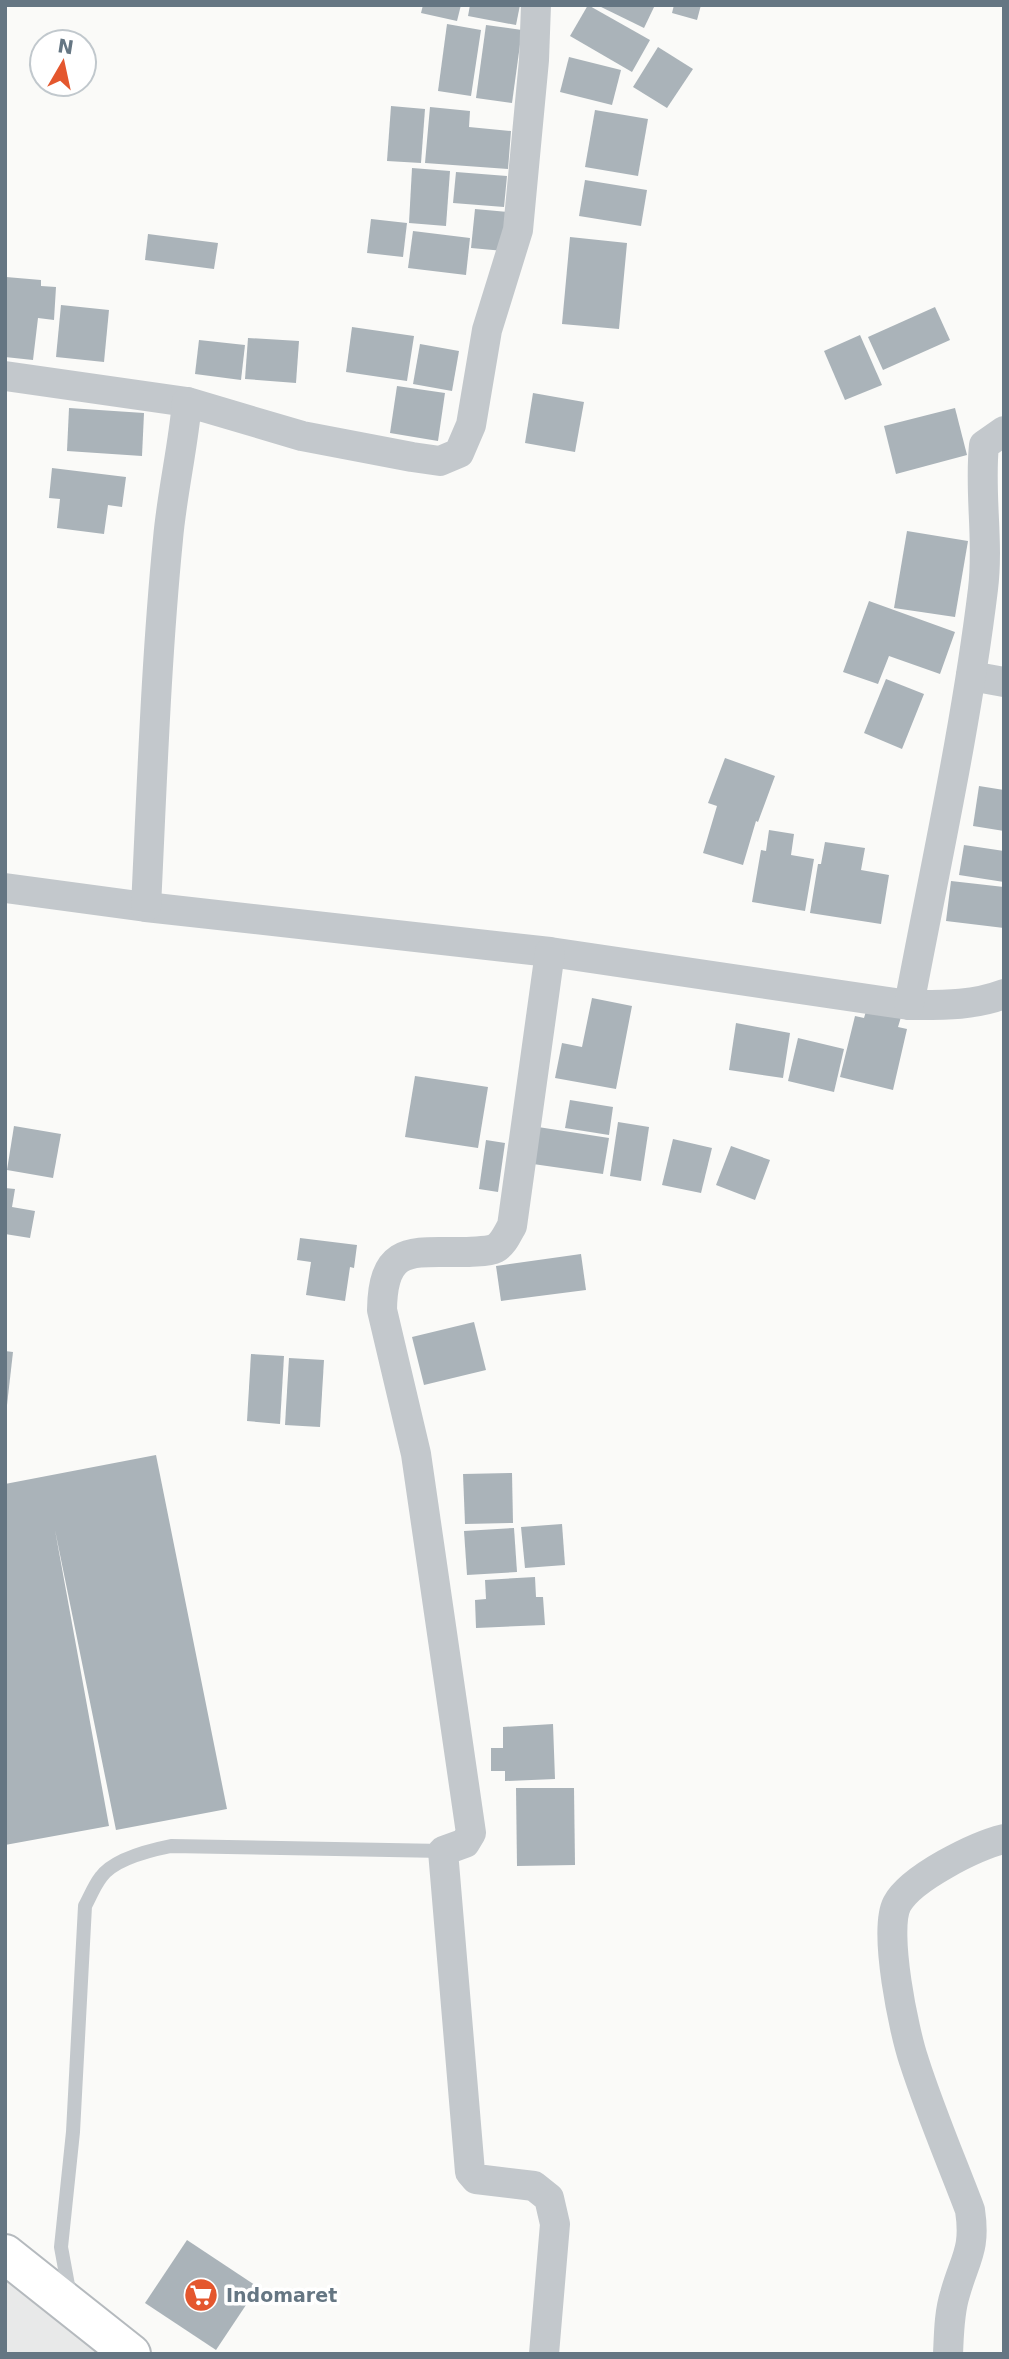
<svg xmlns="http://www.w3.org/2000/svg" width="1009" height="2359" font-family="'DejaVu Sans',sans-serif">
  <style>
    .built { fill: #e8e9e9 }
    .building { fill: #aab3b9 }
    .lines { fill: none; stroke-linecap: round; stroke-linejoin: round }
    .primary-casing { stroke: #b5babe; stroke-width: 42 }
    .service { stroke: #c3c8cc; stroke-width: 14 }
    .minor { stroke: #c3c8cc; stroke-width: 30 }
    .primary { stroke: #fff; stroke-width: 38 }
    .labels { text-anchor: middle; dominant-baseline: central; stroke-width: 7; stroke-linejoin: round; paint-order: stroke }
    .poi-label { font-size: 19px; font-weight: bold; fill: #657683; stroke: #fff; text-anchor: start }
  </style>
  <rect width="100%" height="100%" fill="#fafaf8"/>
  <polygon class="built" points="5,2276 103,2354 5,2354"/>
  <g class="building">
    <polygon points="423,5 461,5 457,21 421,13"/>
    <polygon points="470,5 520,5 516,25 468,16"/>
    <polygon points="588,5 650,40 632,72 570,36"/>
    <polygon points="597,5 655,5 644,28"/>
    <polygon points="674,5 701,5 697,20 672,13"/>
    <polygon points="447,24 481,30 471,96 438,91"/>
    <polygon points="486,25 522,30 512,103 476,98"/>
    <polygon points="658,47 693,69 667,108 633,87"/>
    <polygon points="569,57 621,70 612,105 560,92"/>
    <polygon points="391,106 425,109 421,163 387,161"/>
    <polygon points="430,107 470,111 469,127 511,131 508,169 425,163"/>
    <polygon points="595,110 648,119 638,176 585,167"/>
    <polygon points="412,168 450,171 446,226 409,223"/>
    <polygon points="456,172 507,176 504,207 453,203"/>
    <polygon points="585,180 647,190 641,226 579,216"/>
    <polygon points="475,209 508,212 504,251 471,248"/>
    <polygon points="371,219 407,223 403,257 367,253"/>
    <polygon points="413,231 470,238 466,275 408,268"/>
    <polygon points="148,234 218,243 214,269 145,260"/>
    <polygon points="570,237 627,243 619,329 562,324"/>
    <polygon points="6,277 41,280 41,286 56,287 54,320 38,318 33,360 5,357"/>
    <polygon points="61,305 109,310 104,362 56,357"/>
    <polygon points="935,307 950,340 883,370 868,337"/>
    <polygon points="352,327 414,336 407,381 346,372"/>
    <polygon points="860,335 882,385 845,400 824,351"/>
    <polygon points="248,338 299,341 296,383 245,379"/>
    <polygon points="199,340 245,345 241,380 195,374"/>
    <polygon points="420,344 459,351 452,391 413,384"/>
    <polygon points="397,386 445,393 438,441 390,433"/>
    <polygon points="533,393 584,402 575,452 525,443"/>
    <polygon points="69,408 144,413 142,456 67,451"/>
    <polygon points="955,408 967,455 896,474 884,426"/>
    <polygon points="52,468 126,477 122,507 108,505 104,534 57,528 60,499 49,498"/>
    <polygon points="907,531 968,541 955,617 894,608"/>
    <polygon points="869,601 955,632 940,674 889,656 878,684 843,672"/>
    <polygon points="886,679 924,694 902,749 864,733"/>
    <polygon points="725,758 775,776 758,822 756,821 743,865 703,853 717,806 708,803"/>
    <polygon points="979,786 1004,790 1004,831 973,826"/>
    <polygon points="769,830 794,834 791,855 814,859 805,911 752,902 761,850 766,851"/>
    <polygon points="825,842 865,848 861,870 889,875 881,924 810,913 818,864 821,864"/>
    <polygon points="964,845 1004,851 1004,882 959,875"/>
    <polygon points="951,881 1004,887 1004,928 946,921"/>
    <polygon points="592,998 632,1006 616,1089 555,1078 562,1043 582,1047"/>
    <polygon points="867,1008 901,1017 898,1027 907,1029 893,1090 840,1077 855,1016 864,1018"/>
    <polygon points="736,1023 790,1033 783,1078 729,1070"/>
    <polygon points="798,1038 844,1049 834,1092 788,1081"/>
    <polygon points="415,1076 488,1087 478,1148 405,1137"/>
    <polygon points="570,1100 613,1107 609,1135 565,1128"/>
    <polygon points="618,1122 649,1127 641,1181 610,1176"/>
    <polygon points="14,1126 61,1134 53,1178 7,1170"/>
    <polygon points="538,1127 609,1138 603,1174 533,1164"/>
    <polygon points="673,1139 712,1148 701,1193 662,1185"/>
    <polygon points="486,1140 505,1143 498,1192 479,1189"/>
    <polygon points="731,1146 770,1160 755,1200 716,1185"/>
    <polygon points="5,1188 15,1189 12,1207 35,1211 30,1238 5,1234"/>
    <polygon points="300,1238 357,1245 354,1268 350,1267 345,1301 306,1295 311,1262 297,1260"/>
    <polygon points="581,1254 586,1290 501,1301 496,1266"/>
    <polygon points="474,1322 486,1370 424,1385 412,1337"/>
    <polygon points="5,1351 13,1352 7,1405 5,1405"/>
    <polygon points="251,1354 284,1356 280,1424 247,1421"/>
    <polygon points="289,1358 324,1360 320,1427 285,1425"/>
    <polygon points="156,1455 227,1809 116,1830 55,1530 109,1826 5,1845 5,1484"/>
    <polygon points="512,1473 513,1523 465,1524 463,1474"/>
    <polygon points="562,1524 565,1565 525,1568 521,1527"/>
    <polygon points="514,1528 517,1572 467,1575 464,1531"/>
    <polygon points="535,1577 536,1597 543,1597 545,1625 476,1628 475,1600 486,1599 485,1580"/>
    <polygon points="553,1724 555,1779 505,1781 505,1771 491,1771 491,1748 503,1748 503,1727"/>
    <polygon points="516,1788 574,1788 575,1865 517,1866"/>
    <polygon points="187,2240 258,2287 216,2350 145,2303"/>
  </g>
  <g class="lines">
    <g class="primary-casing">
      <polyline id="primary" points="5,2254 131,2354"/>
    </g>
    <path class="service" d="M70,2296l-9,-49 12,-115 12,-226c5,-9 9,-20 16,-29 13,-18 50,-27 70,-31l272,5"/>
    <g class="minor">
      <polyline points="5,376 187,402"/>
      <polyline points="971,676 1004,682"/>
      <path d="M5,888l141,19 404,45 359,53c33,0 63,1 95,-11"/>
      <path d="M146,907c6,-123 10,-246 22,-368 4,-46 15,-91 19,-137l115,34 110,21 28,4 19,-8 12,-28 16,-95 31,-100 16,-170 2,-55"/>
      <path d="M909,1005c26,-138 57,-276 74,-416 6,-48 -4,-96 1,-144l20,-14"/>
      <path d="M544,2354l11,-130 -6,-26 -15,-12 -58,-7 -6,-7 -27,-321 22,-8 6,-10 -55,-379 -34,-144c1,-68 32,-57 86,-58 10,-1 20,0 28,-4 8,-5 11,-14 16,-22l38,-274"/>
      <path d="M948,2354c1,-20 1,-41 7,-60 10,-36 21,-44 15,-84 -19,-50 -40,-99 -56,-149 -10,-29 -31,-131 -17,-157 14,-26 78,-58 107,-65"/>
    </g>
    <use href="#primary" class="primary"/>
  </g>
  <defs>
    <g id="supermarket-disc" transform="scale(1.75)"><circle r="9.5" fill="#e4572e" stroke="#fff"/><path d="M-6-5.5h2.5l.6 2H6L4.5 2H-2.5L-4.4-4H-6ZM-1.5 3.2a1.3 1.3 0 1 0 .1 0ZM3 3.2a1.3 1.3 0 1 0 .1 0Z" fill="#fff"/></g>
  </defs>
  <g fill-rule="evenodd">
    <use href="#supermarket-disc" x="201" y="2295"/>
  </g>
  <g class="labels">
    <g class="poi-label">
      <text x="226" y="2295">Indomaret</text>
    </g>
  </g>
  <rect width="1009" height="2359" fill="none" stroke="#657683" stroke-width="14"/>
  <g transform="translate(63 63) rotate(9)"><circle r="33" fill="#ffffff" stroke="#c1c8cd" stroke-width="2"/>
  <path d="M0-5L12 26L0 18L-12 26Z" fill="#e4572e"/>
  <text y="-10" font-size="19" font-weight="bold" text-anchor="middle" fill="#657683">N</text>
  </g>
</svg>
